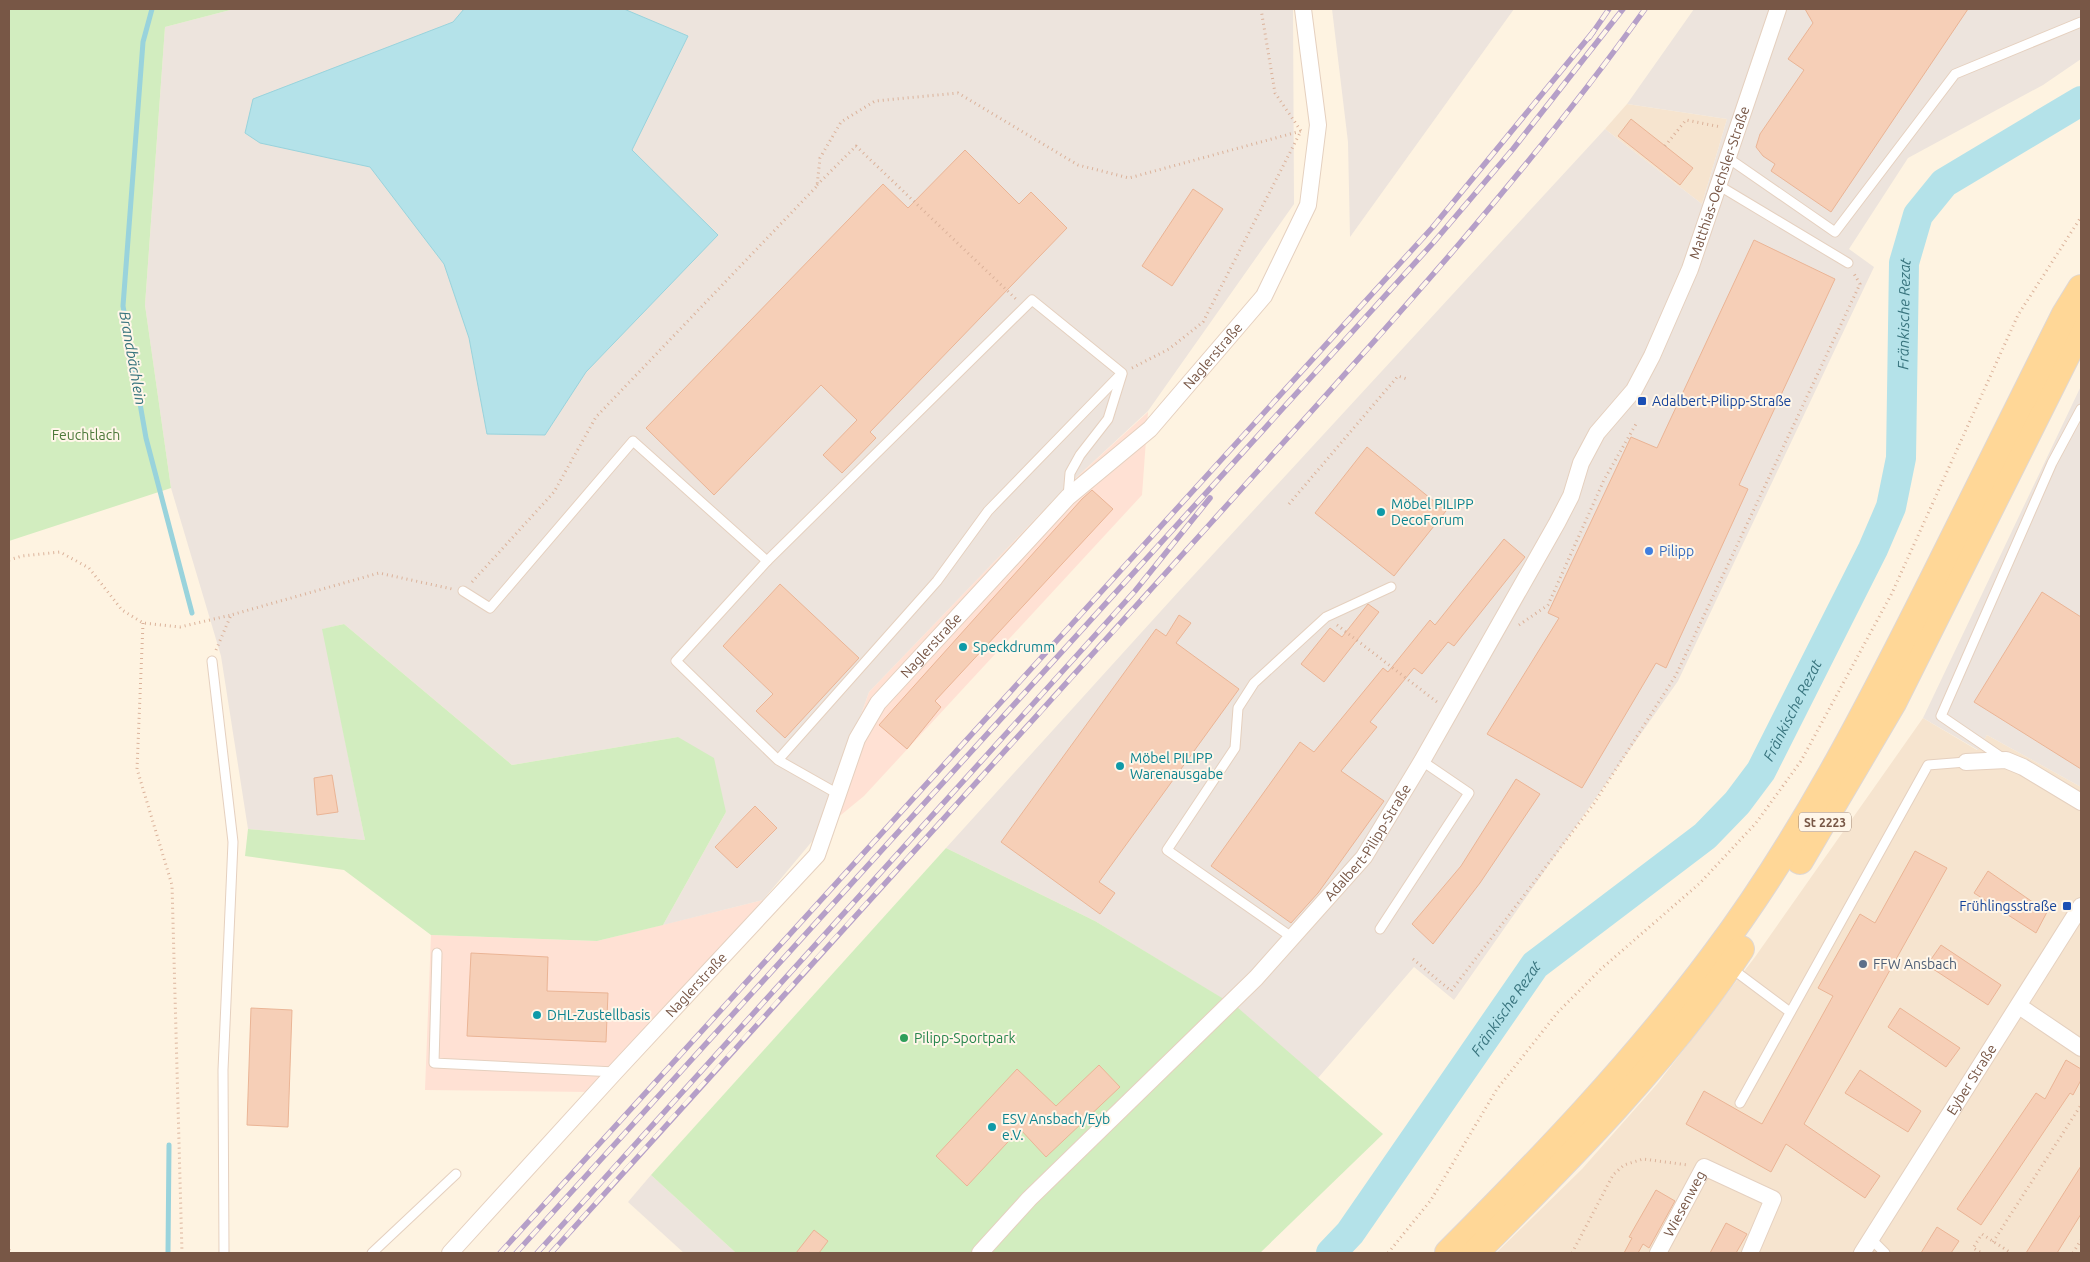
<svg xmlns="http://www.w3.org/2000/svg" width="2090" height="1262" font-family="Ubuntu,sans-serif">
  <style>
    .residential { fill: #f6e4cf }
    .commercial { fill: #ffe1d4 }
    .industrial { fill: #ede4dd }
    .green { fill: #d2edbf }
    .water { fill: #b4e2e9; stroke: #99d3dc }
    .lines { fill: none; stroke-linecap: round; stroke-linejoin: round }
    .stream { stroke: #99d3dc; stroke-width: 5 }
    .river { stroke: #b4e2e9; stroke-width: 30 }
    .building { fill: #f6cfb7; stroke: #eab495 }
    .service-casing { stroke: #e5d0bf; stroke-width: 11 }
    .minor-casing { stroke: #e5d0bf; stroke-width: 18 }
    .primary-casing { stroke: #dfd7d3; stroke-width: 28 }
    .path { stroke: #dbb29a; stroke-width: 3; stroke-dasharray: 1 4; stroke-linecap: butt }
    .service { stroke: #fff; stroke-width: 9 }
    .minor { stroke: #fff; stroke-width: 16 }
    .primary { stroke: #ffd797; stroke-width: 26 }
    .rail-casing { stroke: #b59fc8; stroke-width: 5.5 }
    .rail { stroke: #fff6e9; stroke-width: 4; stroke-dasharray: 11; stroke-linecap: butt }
    .transit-dot { fill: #1a4fb4; stroke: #fff6e9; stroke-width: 2 }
    .culture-dot { fill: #0f9aa8; stroke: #fff6e9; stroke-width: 2 }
    .shop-dot { fill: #3f7fe0; stroke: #fff6e9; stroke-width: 2 }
    .service-dot { fill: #5c6f8a; stroke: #fff6e9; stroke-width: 2 }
    .leisure-dot { fill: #2e9e5b; stroke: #fff6e9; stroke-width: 2 }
    .labels { text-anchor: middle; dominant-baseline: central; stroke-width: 4; stroke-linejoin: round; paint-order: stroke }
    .shield { fill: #fff6e9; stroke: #a08777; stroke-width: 1 }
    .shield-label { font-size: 12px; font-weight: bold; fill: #785746 }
    .street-label { font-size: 14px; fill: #785746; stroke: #fff6e9 }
    .transit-label { font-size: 14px; fill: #164399; stroke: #fff6e9; text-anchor: start }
    .park-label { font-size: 14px; fill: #4d793a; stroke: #fff6e9 }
    .culture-label { font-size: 14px; fill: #0d838f; stroke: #fff6e9; text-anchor: start }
    .shop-label { font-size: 14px; fill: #366cbe; stroke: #fff6e9; text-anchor: start }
    .service-label { font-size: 14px; fill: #4e5e75; stroke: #fff6e9; text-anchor: start }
    .leisure-label { font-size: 14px; fill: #27864d; stroke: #fff6e9; text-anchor: start }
    .water-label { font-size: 15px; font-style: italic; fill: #38747e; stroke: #fff6e9 }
  </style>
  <rect width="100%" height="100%" fill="#fef3e1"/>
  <g class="residential">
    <polygon points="1627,104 1727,119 1702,204 1605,129"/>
    <polygon points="1923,718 1977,750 1987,735 2081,787 2081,1253 1496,1253 1582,1169 1658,1083 1755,957"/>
  </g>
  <g class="commercial">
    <polygon points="1148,412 1142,495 864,796 819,833 869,692 1064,489"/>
    <polygon points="763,900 589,1092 425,1090 431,935 597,941"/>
  </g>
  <g class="industrial">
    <polygon points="234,9 1293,9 1294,204 1148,411 1064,489 869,692 819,833 763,900 663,925 726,812 678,737 512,765 344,624 323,629 365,840 248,829 221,656 171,488 145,305 165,27"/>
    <polygon points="1332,9 1514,9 1350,237 1348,142"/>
    <polygon points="1694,9 2081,9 2081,59 2043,85 1908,158 1849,249 1874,267 1678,681 1454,1000 1414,967 1318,1078 1236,1007 1095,921 946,848 1180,590 1605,129 1702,204 1727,119 1627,104"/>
    <polygon points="2081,386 2081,787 1987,735 1978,750 1923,718"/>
    <polygon points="651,1175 736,1253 684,1253 628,1202"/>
  </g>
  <g class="green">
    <polygon points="9,9 234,9 165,27 145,305 171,488 9,541"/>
    <polygon points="344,624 512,765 678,737 714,758 726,812 663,925 597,941 431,935 344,870 245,856 248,829 365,840 322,629"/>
    <polygon points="946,848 1095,921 1237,1007 1383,1134 1260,1253 736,1253 651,1175"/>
  </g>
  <polygon class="water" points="464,9 624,9 688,36 632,150 718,235 586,372 545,435 487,434 469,338 444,264 370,167 260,143 245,133 253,99 453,22"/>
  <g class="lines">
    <g class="stream">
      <polyline points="152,9 143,42 123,306 146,438 192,613"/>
      <polyline points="168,1253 169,1145"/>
    </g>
    <path class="river" id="s1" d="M1331,1253l19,-20 185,-268 170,-129 32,-33 24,-32 112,-222 18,-42 10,-49 3,-195 14,-48 26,-32 137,-82"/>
  </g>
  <g class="building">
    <polygon points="1805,9 1968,9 1831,212 1771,171 1775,164 1763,156 1756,147 1760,134 1804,70 1788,59 1813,23"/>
    <polygon points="1631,119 1693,168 1680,185 1618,136"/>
    <polygon points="965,150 1019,204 1031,192 1067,228 870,432 876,438 842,473 823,455 857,420 821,385 714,495 646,428 883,184 908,208"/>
    <polygon points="1193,189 1223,209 1172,286 1142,266"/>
    <polygon points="1754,240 1835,279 1739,485 1748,489 1666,668 1656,663 1582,788 1487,734 1559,618 1548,613 1631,437 1657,448"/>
    <polygon points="1367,447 1446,511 1394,576 1315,513"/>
    <polygon points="1092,490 1113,509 935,701 941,707 907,749 879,725 1082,499"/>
    <polygon points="1504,539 1525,557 1454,646 1448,642 1422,674 1414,668 1370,722 1377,727 1341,771 1384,801 1318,893 1291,923 1211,866 1300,742 1314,752 1383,668 1388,672 1430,620 1435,625"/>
    <polygon points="780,584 859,658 785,738 756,711 773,694 723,646"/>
    <polygon points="2042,592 2081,617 2081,769 1974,702"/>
    <polygon points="1368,604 1379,612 1324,682 1301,664 1330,628 1342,637"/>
    <polygon points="1179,615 1191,623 1176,643 1239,689 1099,882 1115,893 1100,914 1001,842 1156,629 1166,636"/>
    <polygon points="332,775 338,812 317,815 314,778"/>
    <polygon points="1516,779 1540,794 1480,883 1433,944 1412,924 1461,866"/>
    <polygon points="755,806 777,828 737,868 715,847"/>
    <polygon points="1915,851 1947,868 1804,1124 1880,1176 1865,1198 1786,1144 1771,1172 1686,1124 1704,1091 1762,1124 1833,996 1818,988 1860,914 1875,923"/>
    <polygon points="1988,871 2047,912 2036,933 1974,893"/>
    <polygon points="1941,945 2001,985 1988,1005 1927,965"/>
    <polygon points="471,953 548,957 547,991 608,993 606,1042 467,1036"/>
    <polygon points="251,1008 292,1010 288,1127 247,1125"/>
    <polygon points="1900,1008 1960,1048 1946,1067 1888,1027"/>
    <polygon points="2066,1060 2081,1069 2081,1080 2073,1095 2070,1093 1981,1225 1957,1209 2036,1093 2045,1099"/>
    <polygon points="1099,1065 1120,1087 1046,1157 1020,1129 967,1186 936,1156 1017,1069 1056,1106"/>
    <polygon points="1860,1070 1921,1111 1908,1132 1845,1093"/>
    <polygon points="2081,1166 2081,1214 2057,1253 2026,1253"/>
    <polygon points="1656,1190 1675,1201 1649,1248 1643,1244 1638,1253 1624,1253 1632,1238 1629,1237"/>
    <polygon points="1726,1223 1747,1234 1736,1253 1710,1253"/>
    <polygon points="1937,1227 1959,1241 1951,1253 1921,1253"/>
    <polygon points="814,1230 828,1241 819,1253 796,1253"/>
  </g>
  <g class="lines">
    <g class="service-casing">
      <g id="service">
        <polyline points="1728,158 1835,232 1955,74 2081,22"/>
        <polyline points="1718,185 1848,263"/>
        <polyline points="1068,497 1070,473 1080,455 1108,419 1122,374"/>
        <polyline points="463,591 490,608 633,441 767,561"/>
        <polyline points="212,661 233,842 223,1070 224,1253"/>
        <polyline points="2004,759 1941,716 2052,463 2081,409"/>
        <polyline points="778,760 937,581 988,511 1122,373 1032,300 767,561 676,661 778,760 838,794"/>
        <polyline points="1380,929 1469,793 1422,761"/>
        <polyline points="1293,938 1167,850 1235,748 1238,708 1254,683 1326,617 1391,587"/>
        <polyline points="437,953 434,1063 615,1072"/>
        <polyline points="1731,968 1790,1012"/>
        <polyline points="1740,1103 1928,765 1966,762"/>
        <polyline points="1871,1239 1885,1253"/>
        <polyline points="372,1253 456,1174"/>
      </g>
    </g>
    <g class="minor-casing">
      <g id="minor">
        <polyline points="1966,762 2006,760 2023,767 2081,802"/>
        <polyline points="2019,1006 2081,1048"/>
        <path id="s2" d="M450,1253l165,-181 202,-217 40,-116 21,-36 190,-206 82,-68 114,-133 44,-91 10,-80 -15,-116"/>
        <path id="s3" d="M980,1253l49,-54 227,-221 108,-121 58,-96 135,-238 14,-27 10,-33 16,-30 37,-43 18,-34 38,-87 88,-260"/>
        <path id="s4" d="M1658,1253l46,-86 69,32 -23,54"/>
        <path id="s5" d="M1862,1253l219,-347"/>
      </g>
    </g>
    <g class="primary-casing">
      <g id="primary">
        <polyline points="1800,861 1893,703 2081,327"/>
        <path d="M1448,1253c94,-94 185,-189 265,-296 88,-117 155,-248 220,-378 44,-89 88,-177 132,-265l16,-26"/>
        <path d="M1475,1253c95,-95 191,-191 266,-304"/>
      </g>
    </g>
    <g class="path">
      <polyline points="1665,146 1686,120 1721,127"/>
      <polyline points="817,185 856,146 1017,300"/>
      <polyline points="1132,368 1169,349 1203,322 1301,131 1275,93 1261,9"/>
      <polyline points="1289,504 1398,376 1407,379"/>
      <polyline points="9,560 22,556 60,552 89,568 122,610 143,623 180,627 231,615"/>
      <polyline points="472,582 554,492 596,417 817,186 820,158 841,122 875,101 958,93 1078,165 1129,178 1301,131"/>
      <polyline points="143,623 137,769 172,885 182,1253"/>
      <polyline points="1337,625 1437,702"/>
      <polyline points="1519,625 1548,605 1604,480 1636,424"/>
      <polyline points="216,650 231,615 379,573 452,589"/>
      <polyline points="1413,959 1451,991 1593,805 1676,675 1860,284 1853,272"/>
      <polyline points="1993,1242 2081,1105"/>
      <polyline points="9,1250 12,1253"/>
      <polyline points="1980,1252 1973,1248 1982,1234 2011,1253"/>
      <polyline points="1388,1253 1431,1200 1497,1089 1558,1012 1601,969 1700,883 1756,823 1801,761 1892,593 2018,315 2081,217"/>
      <polyline points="1572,1253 1613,1175 1624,1165 1643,1159 1688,1165"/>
      <polyline points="2073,1253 2081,1240"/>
    </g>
    <use href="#service" class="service"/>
    <use href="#minor" class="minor"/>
    <use href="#primary" class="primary"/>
    <g class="rail-casing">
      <g id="rail">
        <polyline points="1589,38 1609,9"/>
        <polyline points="500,1253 1432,228 1593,32"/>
        <polyline points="516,1253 1433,243 1513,149 1623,9"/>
        <polyline points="537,1253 1135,591 1210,498"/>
        <path d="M551,1253c218,-244 440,-485 659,-729 150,-167 304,-332 435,-515"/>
      </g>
    </g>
    <use href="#rail" class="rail"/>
  </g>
  <g class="transit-dot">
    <rect x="1637" y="396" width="10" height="10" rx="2.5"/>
    <rect x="2062" y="901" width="10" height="10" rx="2.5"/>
  </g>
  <g class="culture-dot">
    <circle cx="1381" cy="512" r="5"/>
    <circle cx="963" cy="647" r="5"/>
    <circle cx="1120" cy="766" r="5"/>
    <circle cx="537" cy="1015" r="5"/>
    <circle cx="992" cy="1127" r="5"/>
  </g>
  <circle class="shop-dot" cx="1649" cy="551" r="5"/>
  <circle class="service-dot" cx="1863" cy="964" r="5"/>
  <circle class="leisure-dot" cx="904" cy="1038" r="5"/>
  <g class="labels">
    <rect class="shield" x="1799" y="812.5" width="52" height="19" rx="4"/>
    <g class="shield-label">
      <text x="1825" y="822">St 2223</text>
    </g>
    <g class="street-label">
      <text stroke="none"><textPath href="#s3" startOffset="1318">Matthias-Oechsler-Straße</textPath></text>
      <text stroke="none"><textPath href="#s2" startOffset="1189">Naglerstraße</textPath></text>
      <text stroke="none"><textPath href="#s2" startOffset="784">Naglerstraße</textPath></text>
      <text stroke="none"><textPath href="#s3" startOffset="566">Adalbert-Pilipp-Straße</textPath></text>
      <text stroke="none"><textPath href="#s2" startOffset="364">Naglerstraße</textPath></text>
      <text stroke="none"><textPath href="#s5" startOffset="205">Eyber Straße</textPath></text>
      <text stroke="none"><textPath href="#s4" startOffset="56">Wiesenweg</textPath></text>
    </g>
    <g class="transit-label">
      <text x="1652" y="401">Adalbert-Pilipp-Straße</text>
      <text x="2057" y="906" text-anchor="end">Frühlingsstraße</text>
    </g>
    <g class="park-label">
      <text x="86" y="435">Feuchtlach</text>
    </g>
    <g class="culture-label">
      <text x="1391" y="504">Möbel PILIPP<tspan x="1391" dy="16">DecoForum</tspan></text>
      <text x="973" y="647">Speckdrumm</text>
      <text x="1130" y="758">Möbel PILIPP<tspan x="1130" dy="16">Warenausgabe</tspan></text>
      <text x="547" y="1015">DHL-Zustellbasis</text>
      <text x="1002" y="1119">ESV Ansbach/Eyb<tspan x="1002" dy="16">e.V.</tspan></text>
    </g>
    <g class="shop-label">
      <text x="1659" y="551">Pilipp</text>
    </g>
    <g class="service-label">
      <text x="1873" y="964">FFW Ansbach</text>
    </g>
    <g class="leisure-label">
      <text x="914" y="1038">Pilipp-Sportpark</text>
    </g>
    <g class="water-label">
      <text stroke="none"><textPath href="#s1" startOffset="1141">Fränkische Rezat</textPath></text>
      <text transform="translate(133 358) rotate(80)">Brandbächlein</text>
      <text stroke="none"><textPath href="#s1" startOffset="721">Fränkische Rezat</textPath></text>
      <text stroke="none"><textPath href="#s1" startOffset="301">Fränkische Rezat</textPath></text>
    </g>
  </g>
  <rect width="2090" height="1262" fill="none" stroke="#785746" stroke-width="20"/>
</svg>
